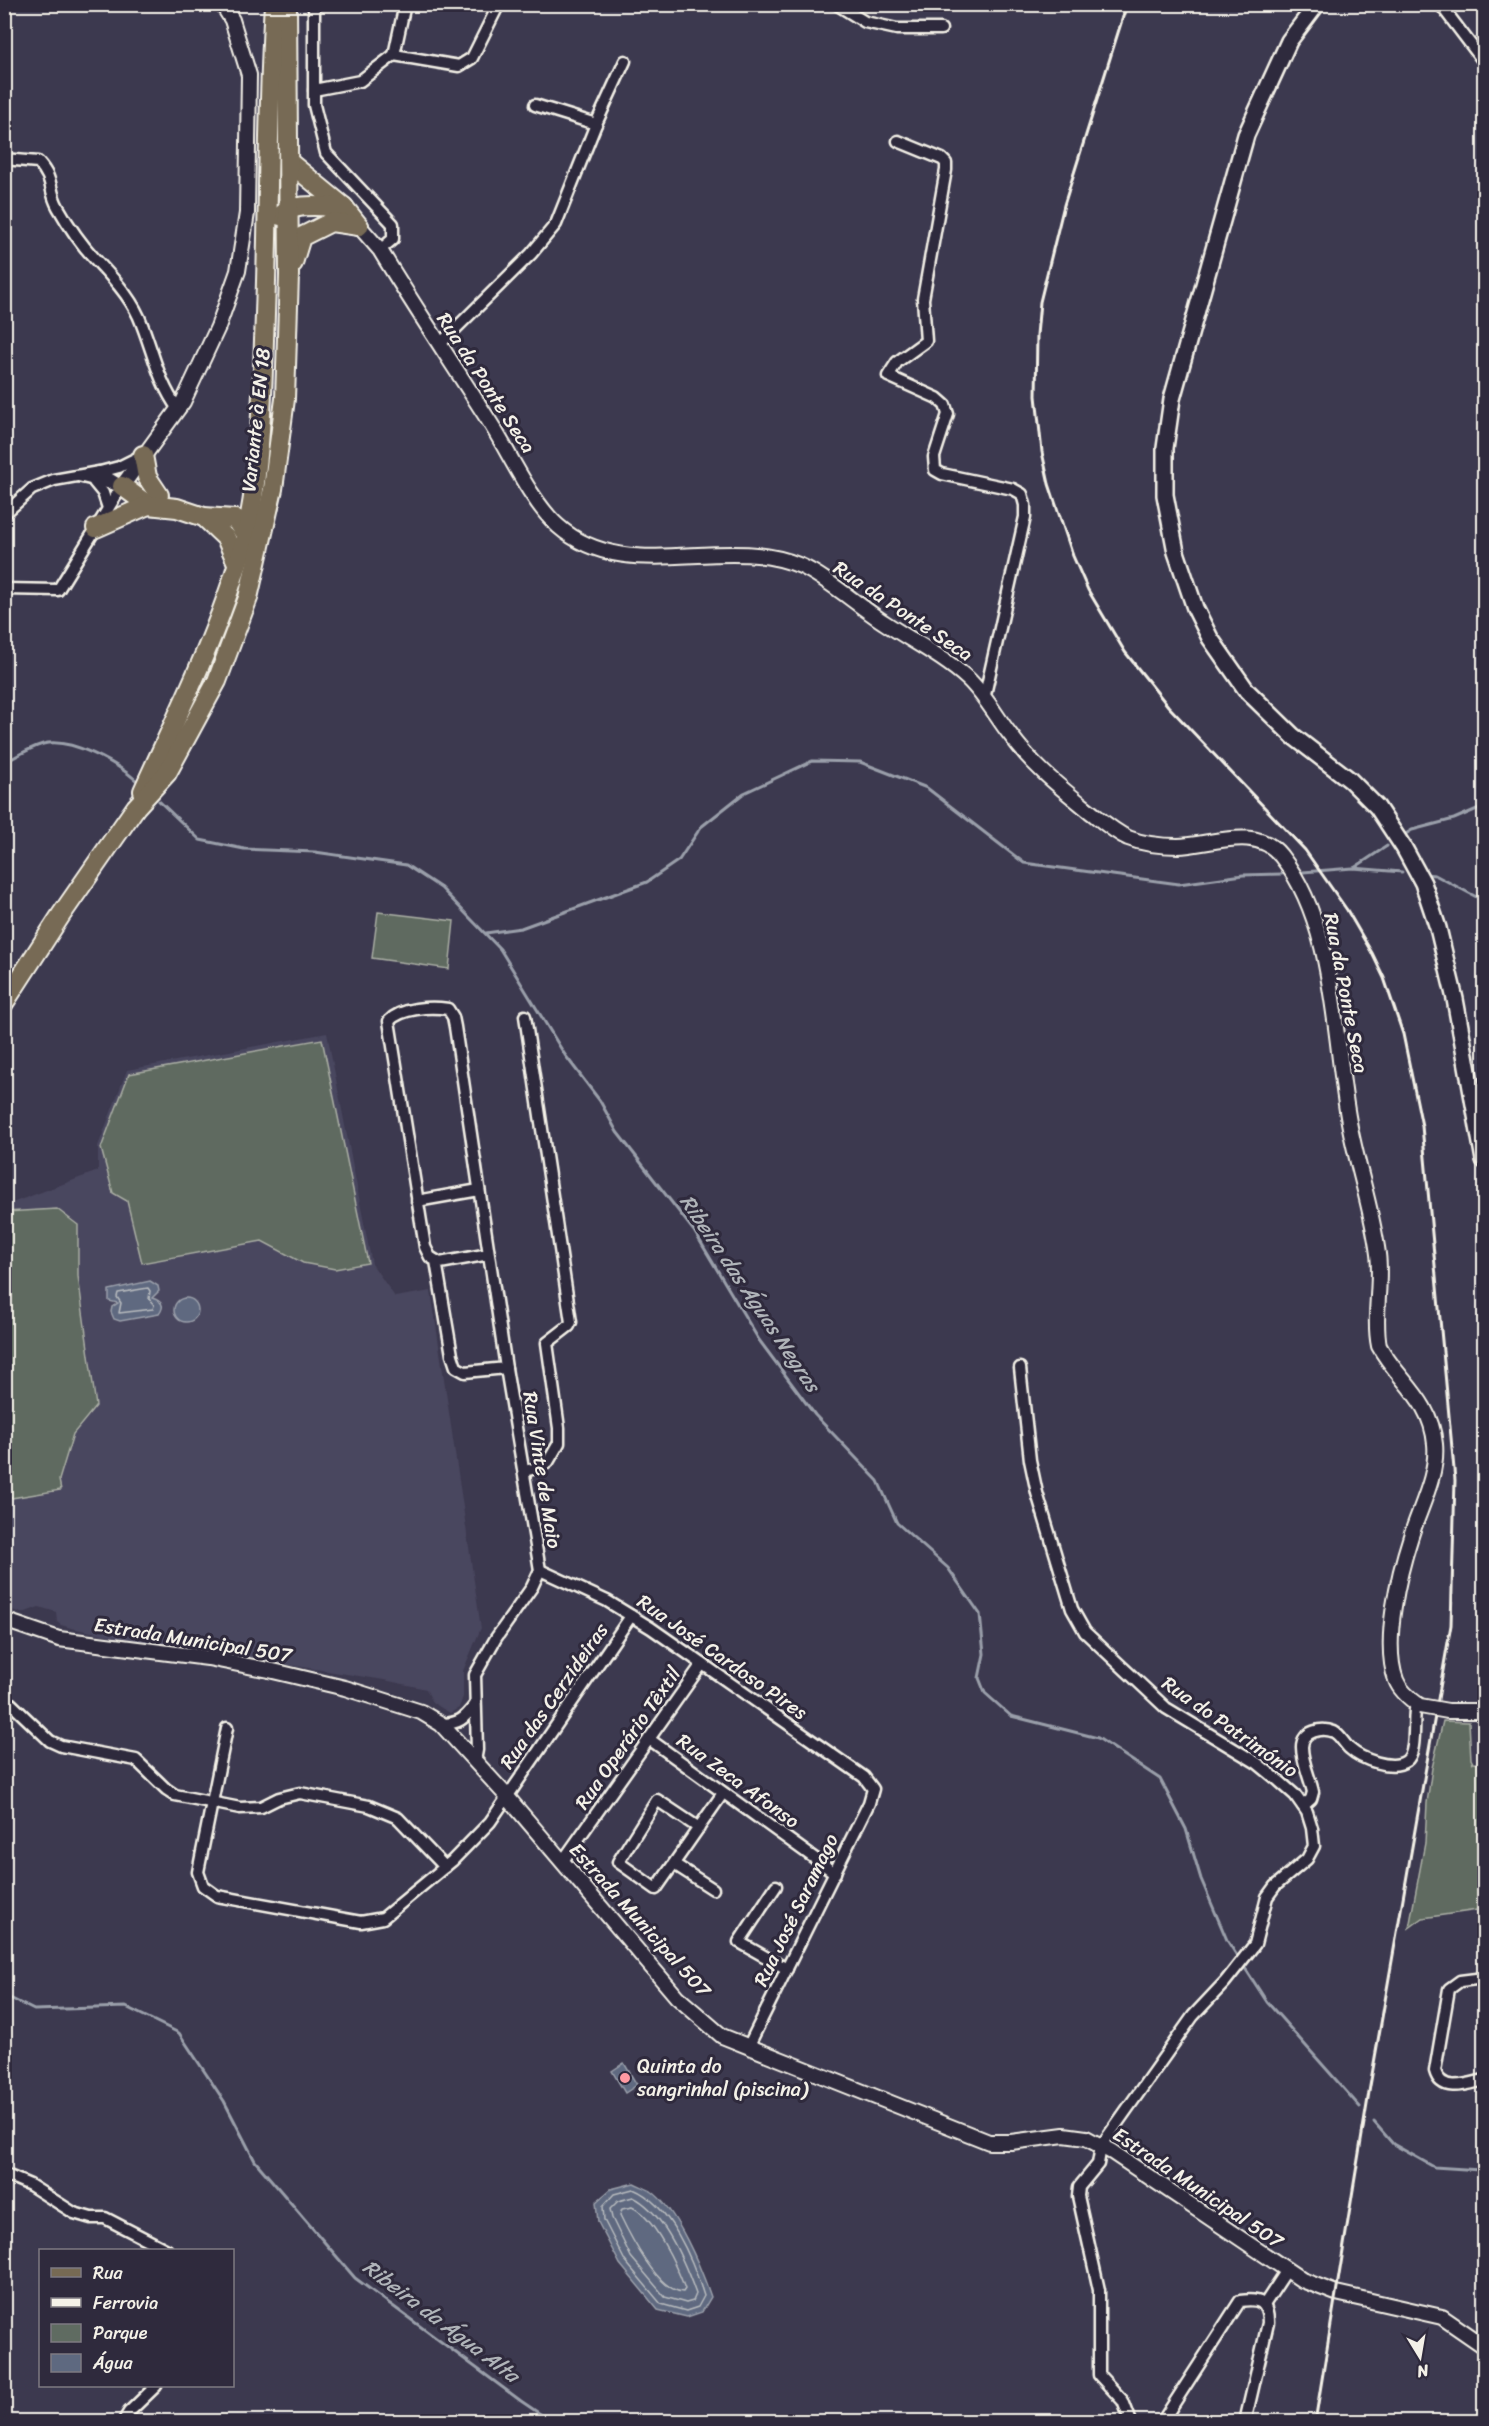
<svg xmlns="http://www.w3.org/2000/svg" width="1489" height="2426" font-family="Sriracha,sans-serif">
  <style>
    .built { fill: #49465e }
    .green { fill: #5f6b61; stroke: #aaaea4; stroke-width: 1.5 }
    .water { fill: #5e6980; stroke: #9a9faa; stroke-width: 1.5 }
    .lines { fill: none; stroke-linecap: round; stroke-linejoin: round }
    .shore { stroke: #b8bbbe; stroke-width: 1.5 }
    .stream { stroke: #9a9faa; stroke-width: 3 }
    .minor-casing { stroke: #f4f1e8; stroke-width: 15 }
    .tertiary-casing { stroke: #f4f1e8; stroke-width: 18 }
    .secondary-casing { stroke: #f4f1e8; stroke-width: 20 }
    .primary-casing { stroke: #f4f1e8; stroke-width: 22 }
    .minor { stroke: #2f2a3d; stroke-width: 10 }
    .tertiary { stroke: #2f2a3d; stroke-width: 14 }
    .secondary { stroke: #2f2a3d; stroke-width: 15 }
    .primary { stroke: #776a54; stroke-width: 18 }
    .rail { stroke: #f4f1e8; stroke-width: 3 }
    .tertiary-bridge-casing { stroke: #f4f1e8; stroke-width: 18; stroke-linecap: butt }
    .tertiary-bridge { stroke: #2f2a3d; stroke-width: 14 }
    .poi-dot { fill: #ff9aa2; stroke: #2f2a3d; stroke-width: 2 }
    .labels { text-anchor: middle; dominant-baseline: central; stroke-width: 6; stroke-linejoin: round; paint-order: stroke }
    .street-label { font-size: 20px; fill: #f4f1e8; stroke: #2f2a3d }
    .poi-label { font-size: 20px; fill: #f4f1e8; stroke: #2f2a3d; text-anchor: start }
    .water-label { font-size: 21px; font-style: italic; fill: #b0b4b9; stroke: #2f2a3d }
  </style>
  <rect width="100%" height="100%" fill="#3c394f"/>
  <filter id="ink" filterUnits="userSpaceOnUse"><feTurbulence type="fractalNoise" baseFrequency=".0167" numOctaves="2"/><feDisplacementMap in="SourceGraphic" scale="12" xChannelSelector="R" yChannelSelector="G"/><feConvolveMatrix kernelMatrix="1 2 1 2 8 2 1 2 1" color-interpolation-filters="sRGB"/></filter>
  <g filter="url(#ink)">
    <polygon class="built" points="327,1033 372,1264 395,1297 431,1291 481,1628 463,1671 463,1697 459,1708 450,1713 433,1703 426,1689 384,1680 138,1641 71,1628 61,1625 57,1622 56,1612 39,1607 23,1613 5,1608 4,1203 9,1204 98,1171 98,1146 127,1070"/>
    <g class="green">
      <polygon points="378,912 454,921 449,969 372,958"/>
      <polygon points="322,1039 368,1263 335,1269 303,1263 262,1241 142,1263 127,1201 113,1193 101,1148 129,1074"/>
      <polygon points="57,1209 78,1225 78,1276 96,1406 73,1434 59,1480 61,1490 5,1499 5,1212"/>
      <polygon points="1443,1721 1469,1722 1471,1759 1473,1763 1484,1764 1484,1909 1423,1918 1409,1928 1425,1843 1427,1803 1432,1768"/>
    </g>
    <g class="water">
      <path d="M150,1281l8,5 1,5 -7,7c9,3 14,7 7,16l-39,7 -6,-2 -3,-7 1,-5 6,-4 -9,-2v-11z"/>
      <circle cx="186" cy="1310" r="12"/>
      <polygon points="624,2063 637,2085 625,2093 612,2071"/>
      <path d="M634,2183c6,3 12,5 17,8 26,18 50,77 60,106l-9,15 -15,5 -29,-7 -38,-46 -22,-42 -2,-20 15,-13z"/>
    </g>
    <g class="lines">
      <g class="shore">
        <polygon points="148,1288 150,1291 149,1299 154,1305 153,1309 119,1313 121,1303 117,1297 118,1293"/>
        <path d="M633,2189c37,15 60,71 71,107l-6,11 -12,4 -25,-7 -36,-43 -21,-41 -1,-14 11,-12z"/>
        <path d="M633,2197c31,15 52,66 63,97l-3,7 -7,2 -21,-6 -34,-40 -19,-39 -2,-9 8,-8z"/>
        <path d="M632,2207c22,10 45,59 53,82l-2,3c-25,-1 -53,-56 -63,-77l2,-6z"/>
      </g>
      <g class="stream">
        <path d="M4,763c13,-7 25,-15 39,-19 27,-7 74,19 94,37"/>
        <polyline points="159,801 200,840 244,849 315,852 406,865 441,888 500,949 565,1055 600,1101 617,1132 694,1231 759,1340 815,1415 878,1481 897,1523 948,1568 980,1614 984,1654 979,1678 985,1693 1011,1716 1098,1738 1160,1779 1186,1829 1201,1879 1227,1940 1239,1959"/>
        <polyline points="1404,835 1412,830 1454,819 1484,806"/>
        <polyline points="1354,868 1387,846"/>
        <polyline points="1303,872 1353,868 1402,872"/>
        <polyline points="1424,874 1435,875 1484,901"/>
        <polyline points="486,933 521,928 647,882 679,860 701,827 744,793 812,761 860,762 927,788 1024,863 1179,884 1243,875 1282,874"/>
        <polyline points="1243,1965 1267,2002 1360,2107"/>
        <polyline points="4,1995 34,2010 126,2007 179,2033 224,2101 255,2161 355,2278 521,2401 552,2422"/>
        <polyline points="1374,2122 1393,2144 1434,2167 1480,2170 1484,2169"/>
      </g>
      <g class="minor-casing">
        <g id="minor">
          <polyline points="314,4 314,105 326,153 393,224 393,239 380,250"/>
          <polyline points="836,4 865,22 897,29 941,29"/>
          <polyline points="1440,4 1484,62"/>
          <polyline points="394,55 459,66 472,58 499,4"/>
          <polyline points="314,90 360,81 394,55 405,4"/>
          <polyline points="535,105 596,124"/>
          <polyline points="898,141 942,159 946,163 946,170 923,299 926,341 897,362 888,376 937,398 945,405 948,414 934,457 935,470 942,474 1013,489 1022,494 1025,505 1025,517 984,699"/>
          <path d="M4,159l34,3c17,19 10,27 20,45 10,18 23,37 37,52 16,17 34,36 44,58 14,33 18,63 39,92"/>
          <polyline points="439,345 531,254 556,224 596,124 625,61"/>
          <polyline points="100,472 119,467 143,455"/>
          <polyline points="78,476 115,485"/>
          <polyline points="94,482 103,493 108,508"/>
          <polyline points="4,514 32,489 54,480 99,472 122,486"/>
          <polyline points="4,589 58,590 122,486"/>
          <polyline points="417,1201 479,1190"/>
          <path d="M436,1261l16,94 4,12 9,5 41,-4 -51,-341 -2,-10 -5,-8c-18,-3 -47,-1 -59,12l36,226 5,10 10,6 49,-9"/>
          <polyline points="1020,1368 1030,1460 1037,1493 1072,1609 1085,1632 1166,1708 1257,1763 1279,1781 1295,1795 1307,1812 1312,1828 1314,1846 1307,1859 1275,1886 1267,1897 1255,1944 1225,1982 1193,2016 1101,2146 1098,2164 1079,2187 1078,2196 1099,2290 1099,2375 1123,2401 1131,2422"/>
          <polyline points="524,1471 541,1467 548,1462 559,1443 559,1428 547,1343 569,1326 571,1322 525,1016"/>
          <polyline points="540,1570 607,1601 651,1628 864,1777 873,1789 869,1803 748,2047"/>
          <polyline points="4,1697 50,1741 61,1746 136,1760 166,1789 175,1795 240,1808 261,1807 279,1798 300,1793 369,1806 398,1818 445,1867"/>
          <path d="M441,1724c18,0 23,-5 34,-19"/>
          <polyline points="227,1728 198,1872 203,1886 217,1896 361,1922 383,1918 452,1861 490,1822 631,1616"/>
          <polyline points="649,1739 835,1873"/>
          <polyline points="475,1761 477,1750 475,1675 496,1638 532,1587 540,1570 506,1368"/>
          <path d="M1303,1806l8,-7 2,-7c-3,-14 -11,-30 -11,-45 0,-16 20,-20 32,-15 7,4 10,12 16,17 11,10 42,22 56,12 12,-8 6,-43 10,-58"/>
          <polyline points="699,1828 657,1800 618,1862 656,1889 723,1793"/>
          <polyline points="562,1862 702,1664"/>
          <polyline points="674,1864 713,1889"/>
          <polyline points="776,1886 739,1942 787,1969"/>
          <path d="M1484,1978l-24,3 -11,8 -14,82c6,23 33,13 49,9"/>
          <polyline points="4,2174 30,2185 74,2213 91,2218 105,2218 167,2250"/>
          <polyline points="1264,2305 1287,2270"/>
          <polyline points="123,2422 129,2412 156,2386"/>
          <path d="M1162,2422l78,-121c20,-3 28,1 28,22l-23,99"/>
        </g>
      </g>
      <g class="tertiary-casing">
        <g id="tertiary">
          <path d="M359,226l21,24c35,58 73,114 109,171 20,31 42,81 69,105 69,61 164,6 243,40 25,11 59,41 84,57 27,18 59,34 83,56 16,15 28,37 41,54 23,32 47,51 78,76 13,10 26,22 41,29 15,6 34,8 50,8 33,-1 79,-22 103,10 55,70 52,181 68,266 8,44 23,87 29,132 4,30 -5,62 1,92 19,35 52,53 56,98 3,31 -15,63 -24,92 -12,37 -29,106 -15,144 4,11 14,19 24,26"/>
          <polyline points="122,486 183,402 218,327 238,271 247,213 249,75 232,20 222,4"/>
          <polyline points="4,1620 59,1639 208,1658 269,1670 345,1688 421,1712 441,1724 504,1793 677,1997 722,2036 989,2142 1011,2142 1064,2135 1086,2138 1112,2152 1302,2280 1336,2293 1442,2317 1484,2346"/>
          <polyline points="1448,1711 1484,1711"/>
        </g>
      </g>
      <g class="secondary-casing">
        <polyline id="secondary" points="1317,4 1289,41 1246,135 1172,399 1165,448 1165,495 1176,552 1195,608 1210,638 1247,691 1293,736 1350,780 1377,807 1404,848 1423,883 1438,928 1455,999 1484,1160"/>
      </g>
      <g class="primary-casing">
        <g id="primary">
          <polyline points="289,162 344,207"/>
          <path d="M280,216c15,-15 44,-9 64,-9l15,19"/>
          <polyline points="293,263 301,237 331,222 359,226"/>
          <polyline points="143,455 147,477 159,495"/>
          <polyline points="122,486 148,505 177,508 204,517 235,519 248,539"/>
          <polyline points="204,517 226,538 237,563"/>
          <polyline points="96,528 148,505"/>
          <path d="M143,791c38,-84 80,-167 103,-257 14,-59 16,-132 18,-194 5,-112 3,-224 10,-336"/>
          <polyline points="4,1003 61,915 136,807 167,773 217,681 248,598 273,489 285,399 289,275 287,4"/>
        </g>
      </g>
      <use href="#minor" class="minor"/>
      <use href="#tertiary" class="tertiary"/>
      <use href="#secondary" class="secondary"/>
      <use href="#primary" class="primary"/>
      <polyline class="rail" points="1127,4 1064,205 1040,302 1037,335 1036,396 1042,452 1049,484 1073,556 1088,590 1125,652 1168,706 1305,850 1347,910 1372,953 1384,978 1403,1034 1422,1126 1455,1480 1451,1625 1370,2086 1315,2422"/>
      <g class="tertiary-bridge-casing">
        <polyline id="tertiary-bridge" points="1420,1706 1448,1711"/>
      </g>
      <use href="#tertiary-bridge" class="tertiary-bridge"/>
    </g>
  </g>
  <circle class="poi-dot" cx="625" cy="2078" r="6"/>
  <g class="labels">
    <g class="street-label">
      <text transform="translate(486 383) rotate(57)">Rua da Ponte Seca</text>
      <text transform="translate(256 420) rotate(-84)">Variante à EN 18</text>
      <text transform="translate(903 611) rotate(34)">Rua da Ponte Seca</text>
      <text transform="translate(1346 993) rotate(79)">Rua da Ponte Seca</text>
      <text transform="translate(542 1470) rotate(81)">Rua Vinte de Maio</text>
      <text transform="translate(193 1640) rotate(9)">Estrada Municipal 507</text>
      <text transform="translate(722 1657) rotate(35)">Rua José Cardoso Pires</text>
      <text transform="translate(554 1696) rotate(-55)">Rua das Cerzideiras</text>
      <text transform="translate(1230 1727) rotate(35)">Rua do Património</text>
      <text transform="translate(628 1738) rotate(-55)">Rua Operário Têxtil</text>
      <text transform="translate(738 1781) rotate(36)">Rua Zeca Afonso</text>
      <text transform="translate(796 1910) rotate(-64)">Rua José Saramago</text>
      <text transform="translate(640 1920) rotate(48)">Estrada Municipal 507</text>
      <text transform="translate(1198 2188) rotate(34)">Estrada Municipal 507</text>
    </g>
    <g class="poi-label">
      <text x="637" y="2066">Quinta do<tspan x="637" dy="23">sangrinhal (piscina)</tspan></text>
    </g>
    <g class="water-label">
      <text transform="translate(750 1293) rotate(56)">Ribeira das Águas Negras</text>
      <text transform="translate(441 2321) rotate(37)">Ribeira da Água Alta</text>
    </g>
  </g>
  <rect width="1489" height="2426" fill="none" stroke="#2f2a3d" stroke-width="24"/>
  <rect x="12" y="12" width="1465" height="2402" fill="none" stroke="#f4f1e8" stroke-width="2" filter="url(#ink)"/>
  <rect x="39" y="2249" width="195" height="138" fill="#2f2a3d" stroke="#7e7a81" stroke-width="1.5"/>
  <rect x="51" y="2268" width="30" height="9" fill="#776a54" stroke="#7e7a81" stroke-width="1.5"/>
  <text x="93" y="2279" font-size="18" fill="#f4f1e8">Rua</text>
  <rect x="51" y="2298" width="30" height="9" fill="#f4f1e8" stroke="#7e7a81" stroke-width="1.5"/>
  <text x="93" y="2309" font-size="18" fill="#f4f1e8">Ferrovia</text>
  <rect x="51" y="2324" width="30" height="18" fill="#5f6b61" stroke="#7e7a81" stroke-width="1.5"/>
  <text x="93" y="2339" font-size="18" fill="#f4f1e8">Parque</text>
  <rect x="51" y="2354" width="30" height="18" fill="#5e6980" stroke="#7e7a81" stroke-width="1.5"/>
  <text x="93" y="2369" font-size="18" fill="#f4f1e8">Água</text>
  <g transform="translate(1420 2357) rotate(169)" stroke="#2f2a3d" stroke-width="4.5" paint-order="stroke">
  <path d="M0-4.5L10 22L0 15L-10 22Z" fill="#f4f1e8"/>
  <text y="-9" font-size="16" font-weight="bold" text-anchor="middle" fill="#f4f1e8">N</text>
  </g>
</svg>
